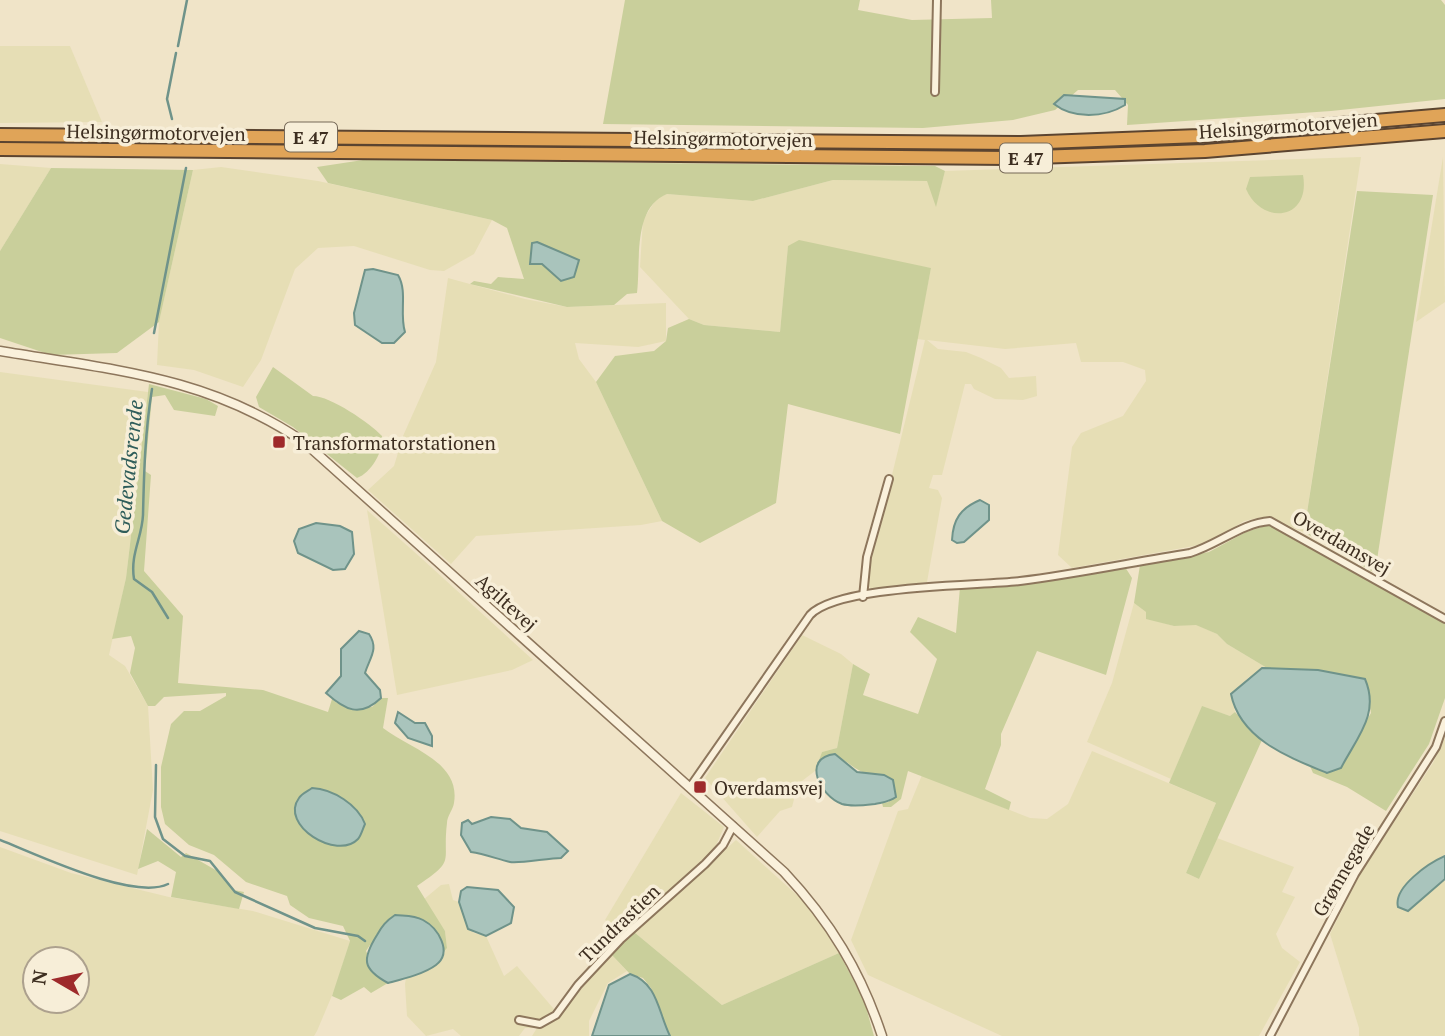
<svg xmlns="http://www.w3.org/2000/svg" width="1445" height="1036" font-family="'PT Serif',serif">
  <style>
    .farmland { fill: #e6deb5; fill-rule: evenodd }
    .green { fill: #c9cf9b }
    .water { fill: #a9c4bc; stroke: #6f938a; stroke-width: 2 }
    .lines { fill: none; stroke-linecap: round; stroke-linejoin: round }
    .stream { stroke: #6f938a; stroke-width: 2.5 }
    .minor-casing { stroke: #8d765c; stroke-width: 10 }
    .tertiary-casing { stroke: #8d765c; stroke-width: 11 }
    .motorway-casing { stroke: #5b4430; stroke-width: 16 }
    .minor { stroke: #faf1dc; stroke-width: 6 }
    .tertiary { stroke: #faf1dc; stroke-width: 8 }
    .motorway { stroke: #e0a458; stroke-width: 12 }
    .poi-dot { fill: #9e2a2b; stroke: #f7eed8; stroke-width: 2.5 }
    .labels { text-anchor: middle; dominant-baseline: central; stroke-width: 7; stroke-linejoin: round; paint-order: stroke }
    .shield { fill: #f7eed8; stroke: #756857; stroke-width: 2 }
    .shield-label { font-size: 18px; font-weight: bold; fill: #3d2e20 }
    .street-label { font-size: 19px; fill: #3d2e20; stroke: #f7eed8 }
    .poi-label { font-size: 19px; fill: #3d2e20; stroke: #f7eed8; text-anchor: start }
    .water-label { font-size: 21px; font-style: italic; fill: #2f5d5a; stroke: #f7eed8 }
  </style>
  <rect width="100%" height="100%" fill="#f0e4c8"/>
  <g class="farmland">
    <polygon points="0,46 70,46 102,122 0,123"/>
    <polygon points="1361,157 1304,532 1262,517 1244,521 1210,543 1072,568 1058,555 1072,447 1081,433 1123,416 1146,381 1145,370 1123,362 1081,362 1076,343 1005,349 927,340 938,349 966,352 981,358 1001,368 1009,378 1036,376 1037,396 1023,400 995,399 974,389 971,384 965,384 942,475 933,475 929,488 938,490 942,498 927,582 873,591 866,583 867,577 925,340 917,339 931,268 788,247 780,332 704,325 689,319 640,267 643,220 657,198 667,194 753,201 833,180 928,181 936,205 945,171"/>
    <polygon points="1443,157 1445,302 1416,322"/>
    <polygon points="0,164 51,168 0,251"/>
    <polygon points="221,167 318,181 492,220 474,254 444,271 430,270 354,246 318,248 295,269 261,360 243,387 194,370 157,365 159,322 193,170"/>
    <polygon points="448,278 525,299 567,307 666,303 666,341 638,347 575,343 579,359 596,382 662,521 641,525 476,536 451,564 368,490 394,466 403,436 436,362"/>
    <polygon points="0,372 148,392 126,578 109,655 125,666 148,706 153,790 137,875 0,831"/>
    <polygon points="367,510 420,557 533,660 512,670 397,695"/>
    <polygon points="1134,603 1146,612 1146,618 1174,626 1195,624 1217,634 1227,644 1267,668 1249,677 1231,694 1235,712 1230,716 1202,707 1171,779 1087,742 1112,683"/>
    <polygon points="802,635 841,654 853,664 837,748 822,752 815,771 798,784 792,807 780,811 757,837 705,778"/>
    <polygon points="1445,738 1445,1036 1359,1036 1359,1028 1330,934 1360,874 1433,763"/>
    <polygon points="1092,751 1216,803 1186,873 1199,879 1217,838 1294,867 1282,892 1295,897 1276,934 1282,948 1300,962 1259,1036 1002,1036 868,975 851,940 898,811 908,809 922,775 1030,818 1047,819 1068,804"/>
    <polygon points="681,793 724,827 715,848 624,932 605,920"/>
    <polygon points="736,840 809,906 839,953 722,1005 634,932"/>
    <path d="M0,847l71,26 98,24 84,14 97,30 -14,45 -19,45 -3,5h-314zM35,959h42v42h-42z"/>
    <polygon points="449,884 453,900 459,902 463,909 466,926 474,933 486,936 504,976 517,966 559,1015 611,954 627,971 608,983 589,1021 589,1036 532,1036 537,1028 525,1028 519,1036 461,1036 453,1029 426,1036 407,1016 405,984 406,978 437,965 447,948 445,931 423,900 441,885"/>
  </g>
  <g class="green">
    <polygon points="625,0 860,0 858,10 912,20 992,18 991,0 1441,0 1445,5 1445,99 1331,111 1127,125 1128,105 1115,90 1078,90 1055,110 1013,120 923,128 603,124"/>
    <path d="M363,160l572,6 10,5 -9,36 -9,-26 -94,-1 -80,21 -86,-7c-35,14 -26,68 -30,99l-10,1 -13,11 -47,2 -97,-23 4,-3 17,3 7,-7 26,2 -17,-51 -15,-8 -164,-37 -11,-16z"/>
    <polygon points="51,168 193,170 159,322 117,353 51,355 0,338 0,251"/>
    <path d="M1303,175c8,45 -41,51 -57,14l4,-12z"/>
    <polygon points="1357,191 1433,195 1375,573 1304,532"/>
    <polygon points="799,240 931,268 900,434 788,404 776,503 700,543 662,521 596,382 615,356 654,351 666,341 668,328 689,319 704,325 780,332 788,246"/>
    <path d="M273,367l40,29c17,0 57,27 69,40 2,15 -11,37 -25,42l-64,-51 -34,-20 -3,-10z"/>
    <path d="M149,384l57,15 12,7 -3,10 -41,-6 -9,-15 -13,2 -7,74 6,4 -7,96 39,45 -5,67 85,7 65,22 4,-13 5,4 35,4 9,-9h7l-5,30c25,20 78,33 71,75 -1,7 -7,13 -7,20 -5,41 10,36 -30,63l28,45 2,17 -3,4 -2,-13 -72,6 -4,6 13,27 9,5 -17,10 -7,-6 -23,13 -9,-4 18,-55 -7,-15 -34,-8 -19,-13 -3,-9 -41,-14 -32,-27 -25,-10 -24,-21 -4,-17v-40l10,-43 13,-13h16l26,-15v-3l-62,4 -9,9h-7l-18,-33 5,-25 -4,-12 -19,3 14,-61z"/>
    <polygon points="1268,525 1445,624 1445,698 1429,744 1386,811 1347,787 1313,773 1310,766 1327,773 1357,736 1371,713 1365,679 1318,670 1267,668 1227,644 1217,634 1196,625 1174,626 1146,619 1146,612 1134,603 1140,565 1209,552 1246,532"/>
    <path d="M1125,567l7,11 -26,97 -69,-24 -36,83v11l-16,44 26,13 -2,8 -101,-39 -7,28 -10,8h-8l-1,-4 7,-1 -5,-27c-32,1 -31,-16 -55,-20l-14,16 7,-19 15,-4 16,-84 17,10 -7,21 55,19 19,-55 -27,-27 8,-15 38,16 4,-46z"/>
    <polygon points="1202,706 1230,716 1235,712 1262,740 1199,879 1186,873 1216,803 1169,783"/>
    <polygon points="147,829 181,857 186,853 219,872 234,890 244,892 239,909 171,897 176,872 158,861 138,869"/>
    <polygon points="634,932 722,1005 839,953 864,1000 874,1036 670,1036 651,988 643,978 630,974 611,954"/>
  </g>
  <g class="water">
    <path d="M1064,95l61,4v6c-21,13 -52,14 -71,-1z"/>
    <polygon points="537,242 579,260 574,277 561,281 542,264 530,264 532,243"/>
    <path d="M373,269l25,6c10,17 1,38 7,57l-11,11h-12l-27,-18 -1,-12 11,-43z"/>
    <path d="M980,500l9,5v15l-25,22 -7,1 -5,-3c1,-21 9,-32 28,-40z"/>
    <polygon points="316,523 340,526 352,532 354,554 345,569 333,570 298,553 294,541 299,529"/>
    <path d="M359,631l10,3c10,15 1,23 -4,39l15,17 1,8c-21,20 -36,12 -55,-5l15,-17v-27z"/>
    <path d="M1262,668l56,2 47,9c15,35 -8,58 -24,89l-14,5c-39,-16 -87,-34 -96,-79z"/>
    <polygon points="398,712 415,723 425,723 432,736 432,746 408,738 395,723"/>
    <path d="M835,754l22,18 27,3 9,5 3,17c-7,5 -12,5 -21,7 -9,1 -23,3 -33,0 -22,-8 -41,-46 -7,-50z"/>
    <path d="M312,788c21,1 46,17 53,36 -2,4 -4,12 -7,15 -21,22 -79,-14 -59,-41 2,-4 9,-7 13,-10z"/>
    <path d="M491,817l19,2 11,9 26,4 21,19 -7,7c-12,0 -43,6 -51,4 -13,-3 -25,-8 -39,-10l-10,-17 1,-12 6,-3 4,4z"/>
    <path d="M1445,856v23l-37,32 -10,-4c-5,-20 31,-44 47,-51z"/>
    <polygon points="467,887 498,890 514,907 511,923 486,936 468,929 459,902 461,891"/>
    <path d="M395,915c10,1 19,0 28,5 15,8 30,32 13,45 -12,9 -33,14 -48,18 -26,-14 -26,-24 -11,-48 5,-9 9,-14 18,-20z"/>
    <path d="M630,974c28,9 28,38 40,62h-78l17,-51z"/>
  </g>
  <g class="lines">
    <g class="stream">
      <polyline points="178,46 187,0"/>
      <polyline points="172,119 167,99 176,53"/>
      <polyline points="154,333 186,168"/>
      <path d="M152,389c-7,43 -8,83 -9,126 -1,23 -13,39 -9,64l18,13 16,26"/>
      <polyline points="156,765 155,817 163,839 185,856 210,861 235,892 315,928 358,936 365,941"/>
      <path d="M0,840c36,14 133,61 168,44"/>
    </g>
    <g class="minor-casing">
      <g id="minor">
        <polyline points="935,92 937,0"/>
        <polyline points="863,597 867,557 889,479"/>
        <path d="M690,787l120,-172c28,-30 166,-29 210,-34 57,-7 113,-19 170,-28 27,-8 52,-30 80,-32l175,98"/>
        <polyline points="519,1020 540,1024 556,1015 578,985 621,939 705,864 723,845 733,826"/>
        <polyline points="1270,1036 1355,874 1436,747 1445,721"/>
      </g>
    </g>
    <g class="tertiary-casing">
      <path id="tertiary" d="M0,351c112,19 207,25 304,91l480,430c46,49 77,100 98,164"/>
    </g>
    <g class="motorway-casing">
      <g id="motorway">
        <polyline points="0,135 1021,143 1199,136 1445,115"/>
        <polyline points="0,149 1008,158 1205,151 1445,131"/>
      </g>
    </g>
    <use href="#minor" class="minor"/>
    <use href="#tertiary" class="tertiary"/>
    <use href="#motorway" class="motorway"/>
  </g>
  <g class="poi-dot">
    <rect x="272" y="435" width="14" height="14" rx="3.5"/>
    <rect x="693" y="780" width="14" height="14" rx="3.5"/>
  </g>
  <g class="labels">
    <g class="shield">
      <rect x="285" y="122.5" width="52" height="29" rx="5"/>
      <rect x="1000" y="143.5" width="52" height="29" rx="5"/>
    </g>
    <g class="shield-label">
      <text x="311" y="137">E 47</text>
      <text x="1026" y="158">E 47</text>
    </g>
    <g class="street-label">
      <text transform="translate(1288 125) rotate(-4)">Helsingørmotorvejen</text>
      <text transform="translate(156 132) rotate(1)">Helsingørmotorvejen</text>
      <text transform="translate(723 138) rotate(1)">Helsingørmotorvejen</text>
      <text transform="translate(1342 542) rotate(30)">Overdamsvej</text>
      <text transform="translate(507 602) rotate(42)">Agiltevej</text>
      <text transform="translate(1343 870) rotate(-60)">Grønnegade</text>
      <text transform="translate(619 923) rotate(-44)">Tundrastien</text>
    </g>
    <g class="poi-label">
      <text x="293" y="442">Transformatorstationen</text>
      <text x="714" y="787">Overdamsvej</text>
    </g>
    <g class="water-label">
      <text transform="translate(128 467) rotate(-84)">Gedevadsrende</text>
    </g>
  </g>
  <g transform="translate(56 980) rotate(279)"><circle r="33" fill="#f7eed8" stroke="#ada18e" stroke-width="2"/>
  <path d="M0-5L12 26L0 18L-12 26Z" fill="#9e2a2b"/>
  <text y="-10" font-size="19" font-weight="bold" text-anchor="middle" fill="#3d2e20">N</text>
  </g>
</svg>
